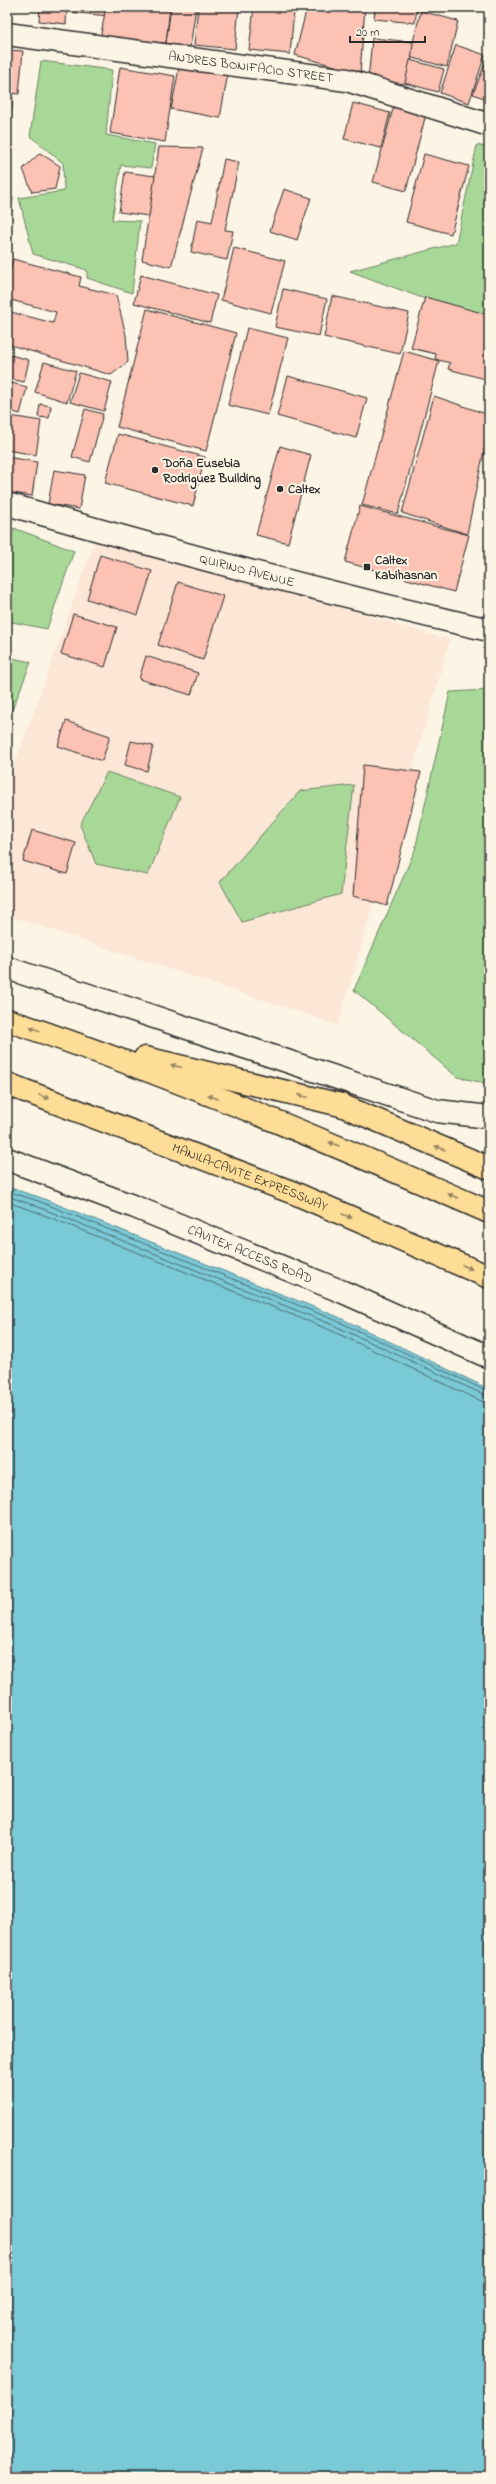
<svg xmlns="http://www.w3.org/2000/svg" width="496" height="2484" font-family="'Indie Flower',sans-serif">
  <style>
    .built { fill: #fce6d6 }
    .green { fill: #a8d898; stroke: #6a8262 }
    .water { fill: #7ac9d6; stroke: #5a8a92 }
    .lines { fill: none; stroke-linecap: round; stroke-linejoin: round }
    .shore { stroke: #4b6a6f; stroke-width: 1 }
    .building { fill: #fcc2b4; stroke: #2b2b2b }
    .street-casing { stroke: #2b2b2b; stroke-width: 25 }
    .secondary-casing { stroke: #2b2b2b; stroke-width: 25 }
    .highway-casing { stroke: #2b2b2b; stroke-width: 25 }
    .street { stroke: #fcf5e5; stroke-width: 22 }
    .secondary { stroke: #fcf5e5; stroke-width: 22 }
    .highway { stroke: #fedd96; stroke-width: 22 }
    .oneway { fill: #948460 }
    .poi-dot { fill: #2b2b2b; stroke: #fcf5e5; stroke-width: 1.5 }
    .labels { text-anchor: middle; dominant-baseline: central; stroke-width: 4; stroke-linejoin: round; paint-order: stroke }
    .street-label { font-size: 13px; fill: #2b2b2b; stroke: #fcf5e5 }
    .poi-label { font-size: 13px; font-weight: bold; fill: #2b2b2b; stroke: #fcf5e5; text-anchor: start }
  </style>
  <rect width="100%" height="100%" fill="#fcf5e5"/>
  <filter id="ink" filterUnits="userSpaceOnUse"><feTurbulence type="fractalNoise" baseFrequency=".025" numOctaves="2"/><feDisplacementMap in="SourceGraphic" scale="8" xChannelSelector="R" yChannelSelector="G"/><feConvolveMatrix kernelMatrix="1 2 1 2 8 2 1 2 1" color-interpolation-filters="sRGB"/></filter>
  <g filter="url(#ink)">
    <polygon class="built" points="97,535 450,640 338,1025 7,915 7,786"/>
    <g class="green">
      <polygon points="41,61 112,70 106,135 155,144 151,168 121,165 112,220 140,221 132,293 87,278 87,270 33,254 19,198 64,191 63,163 30,136"/>
      <polygon points="477,145 489,148 489,323 350,271 456,243"/>
      <polygon points="14,528 74,551 47,629 7,621 7,555"/>
      <polygon points="7,657 31,662 7,723"/>
      <polygon points="489,690 489,1084 457,1077 354,990 415,850 450,692"/>
      <polygon points="107,772 180,797 148,875 96,864 80,825"/>
      <polygon points="354,785 341,894 242,922 220,882 300,791"/>
    </g>
    <polygon class="water" points="7,1187 39,1197 336,1316 489,1389 489,2477 7,2477"/>
    <g class="lines">
      <g class="shore">
        <polyline points="7,1191 38,1201 335,1320 489,1392"/>
        <polyline points="7,1196 36,1206 333,1325 489,1397"/>
        <polyline points="7,1202 34,1211 330,1330 481,1401 489,1403"/>
      </g>
    </g>
    <g class="building">
      <polygon points="40,7 67,7 66,24 39,21"/>
      <polygon points="68,7 110,7 109,16 68,12"/>
      <polygon points="106,7 170,7 166,43 100,39"/>
      <polygon points="171,7 196,7 190,48 166,43"/>
      <polygon points="198,7 239,7 235,49 194,45"/>
      <polygon points="254,7 294,11 290,54 249,50"/>
      <polygon points="262,7 299,7 298,10"/>
      <polygon points="307,7 365,7 360,73 295,55"/>
      <polygon points="375,7 417,7 415,23 374,19"/>
      <polygon points="421,11 458,21 447,67 409,57"/>
      <polygon points="372,38 413,42 409,84 368,81"/>
      <polygon points="456,45 485,55 469,103 440,93"/>
      <polygon points="7,50 23,51 19,94 7,93"/>
      <polygon points="488,56 489,57 489,100 473,94"/>
      <polygon points="410,60 444,69 438,92 405,83"/>
      <polygon points="180,64 228,73 220,118 171,109"/>
      <polygon points="120,67 175,76 165,142 110,133"/>
      <polygon points="7,96 13,97 9,139 7,139"/>
      <polygon points="353,103 390,113 381,148 344,139"/>
      <polygon points="394,105 426,114 406,191 373,182"/>
      <polygon points="159,147 203,148 171,267 142,260"/>
      <polygon points="40,153 60,166 55,189 32,192 23,169"/>
      <polygon points="424,154 469,166 451,234 406,222"/>
      <polygon points="224,159 239,162 225,230 233,231 227,260 191,252 197,219 212,222"/>
      <polygon points="125,172 155,176 149,216 119,212"/>
      <polygon points="284,189 311,198 297,240 270,231"/>
      <polygon points="7,197 13,198 7,240"/>
      <polygon points="234,248 285,261 271,313 221,300"/>
      <polygon points="13,259 81,277 79,286 116,295 126,335 128,362 111,375 7,344 7,311 53,323 56,312 7,299 7,282"/>
      <polygon points="141,275 217,295 210,323 134,303"/>
      <polygon points="283,289 327,299 319,336 275,327"/>
      <polygon points="332,296 409,313 400,354 324,337"/>
      <polygon points="425,297 489,315 489,380 448,369 450,363 435,359 436,354 411,348"/>
      <polygon points="147,309 236,333 206,451 117,427"/>
      <polygon points="247,328 288,338 268,415 228,405"/>
      <polygon points="404,351 439,361 398,514 362,505"/>
      <polygon points="7,354 29,360 24,382 7,378"/>
      <polygon points="44,362 76,371 67,402 35,392"/>
      <polygon points="79,373 112,382 104,411 70,402"/>
      <polygon points="288,376 367,398 356,438 277,416"/>
      <polygon points="7,382 27,387 20,414 7,410"/>
      <polygon points="434,396 489,415 489,426 467,534 402,513"/>
      <polygon points="40,404 51,406 49,418 38,417"/>
      <polygon points="85,409 103,414 90,462 72,457"/>
      <polygon points="10,416 41,421 36,455 7,450"/>
      <polygon points="118,434 205,457 193,506 105,483"/>
      <polygon points="280,446 311,455 288,543 256,535"/>
      <polygon points="7,457 37,462 32,496 7,492"/>
      <polygon points="54,470 85,475 79,509 48,504"/>
      <polygon points="360,506 469,535 454,592 345,562"/>
      <polygon points="489,554 489,580 483,578"/>
      <polygon points="100,555 152,571 138,615 87,599"/>
      <polygon points="178,582 223,596 203,660 158,645"/>
      <polygon points="73,614 117,627 105,667 61,654"/>
      <polygon points="146,656 198,673 191,695 139,679"/>
      <polygon points="66,721 110,736 102,761 58,746"/>
      <polygon points="131,741 153,746 147,771 125,765"/>
      <polygon points="363,765 421,772 387,906 353,896"/>
      <polygon points="32,830 76,843 67,874 23,861"/>
    </g>
    <g class="lines">
      <g class="street-casing">
        <g id="street">
          <path id="s1" d="M7,34l340,46 142,45"/>
          <polyline points="7,968 437,1111 489,1117"/>
          <path id="s2" d="M7,1159l128,48 208,85 146,65"/>
        </g>
      </g>
      <g class="secondary-casing">
        <g id="secondary">
          <path id="s3" d="M7,504c159,46 320,89 482,126"/>
        </g>
      </g>
      <g class="highway-casing">
        <g id="highway">
          <path d="M7,1020c164,55 324,123 482,192"/>
          <polyline points="145,1058 341,1105 489,1168"/>
          <path id="s4" d="M7,1084l287,109 195,84"/>
        </g>
      </g>
      <use href="#street" class="street"/>
      <use href="#secondary" class="secondary"/>
      <use href="#highway" class="highway"/>
    </g>
    <defs><path id="oneway-solid" d="M-6-.8H1V-3.2L6.5 0L1 3.2V.8H-6Z"/></defs>
    <g class="oneway">
      <use href="#oneway-solid" transform="translate(35 1029) rotate(-161)"/>
      <use href="#oneway-solid" transform="translate(176 1066) rotate(-166)"/>
      <use href="#oneway-solid" transform="translate(303 1096) rotate(-166)"/>
      <use href="#oneway-solid" transform="translate(44 1097) rotate(21)"/>
      <use href="#oneway-solid" transform="translate(213 1097) rotate(-159)"/>
      <use href="#oneway-solid" transform="translate(334 1144) rotate(-157)"/>
      <use href="#oneway-solid" transform="translate(440 1148) rotate(-157)"/>
      <use href="#oneway-solid" transform="translate(453 1196) rotate(-157)"/>
      <use href="#oneway-solid" transform="translate(347 1216) rotate(23)"/>
      <use href="#oneway-solid" transform="translate(467 1267) rotate(24)"/>
    </g>
  </g>
  <g class="poi-dot">
    <circle cx="155" cy="470" r="4"/>
    <circle cx="280" cy="489" r="4"/>
    <rect x="363" y="563" width="8" height="8" rx="2"/>
  </g>
  <g class="labels">
    <g class="street-label">
      <text stroke="none"><textPath href="#s1" startOffset="246">ANDRES BONIFACIO STREET</textPath></text>
      <text stroke="none"><textPath href="#s3" startOffset="249">QUIRINO AVENUE</textPath></text>
      <text stroke="none"><textPath href="#s4" startOffset="260">MANILA–CAVITE EXPRESSWAY</textPath></text>
      <text stroke="none"><textPath href="#s2" startOffset="261">CAVITEX ACCESS ROAD</textPath></text>
    </g>
    <g class="poi-label">
      <text x="163" y="463">Doña Eusebia<tspan x="163" dy="15">Rodriguez Building</tspan></text>
      <text x="288" y="489">Caltex</text>
      <text x="375" y="560">Caltex<tspan x="375" dy="15">Kabihasnan</tspan></text>
    </g>
  </g>
  <rect width="496" height="2484" fill="none" stroke="#fcf5e5" stroke-width="24"/>
  <rect x="12" y="12" width="472" height="2460" fill="none" stroke="#2b2b2b" stroke-width="1.5" filter="url(#ink)"/>
  <path d="M350 36v6h75v-6" fill="none" stroke="#2b2b2b" stroke-width="2"/>
  <text x="356" y="36" font-size="12" fill="#2b2b2b" stroke="#fcf5e5" stroke-width="3" paint-order="stroke">20 m</text>
</svg>
